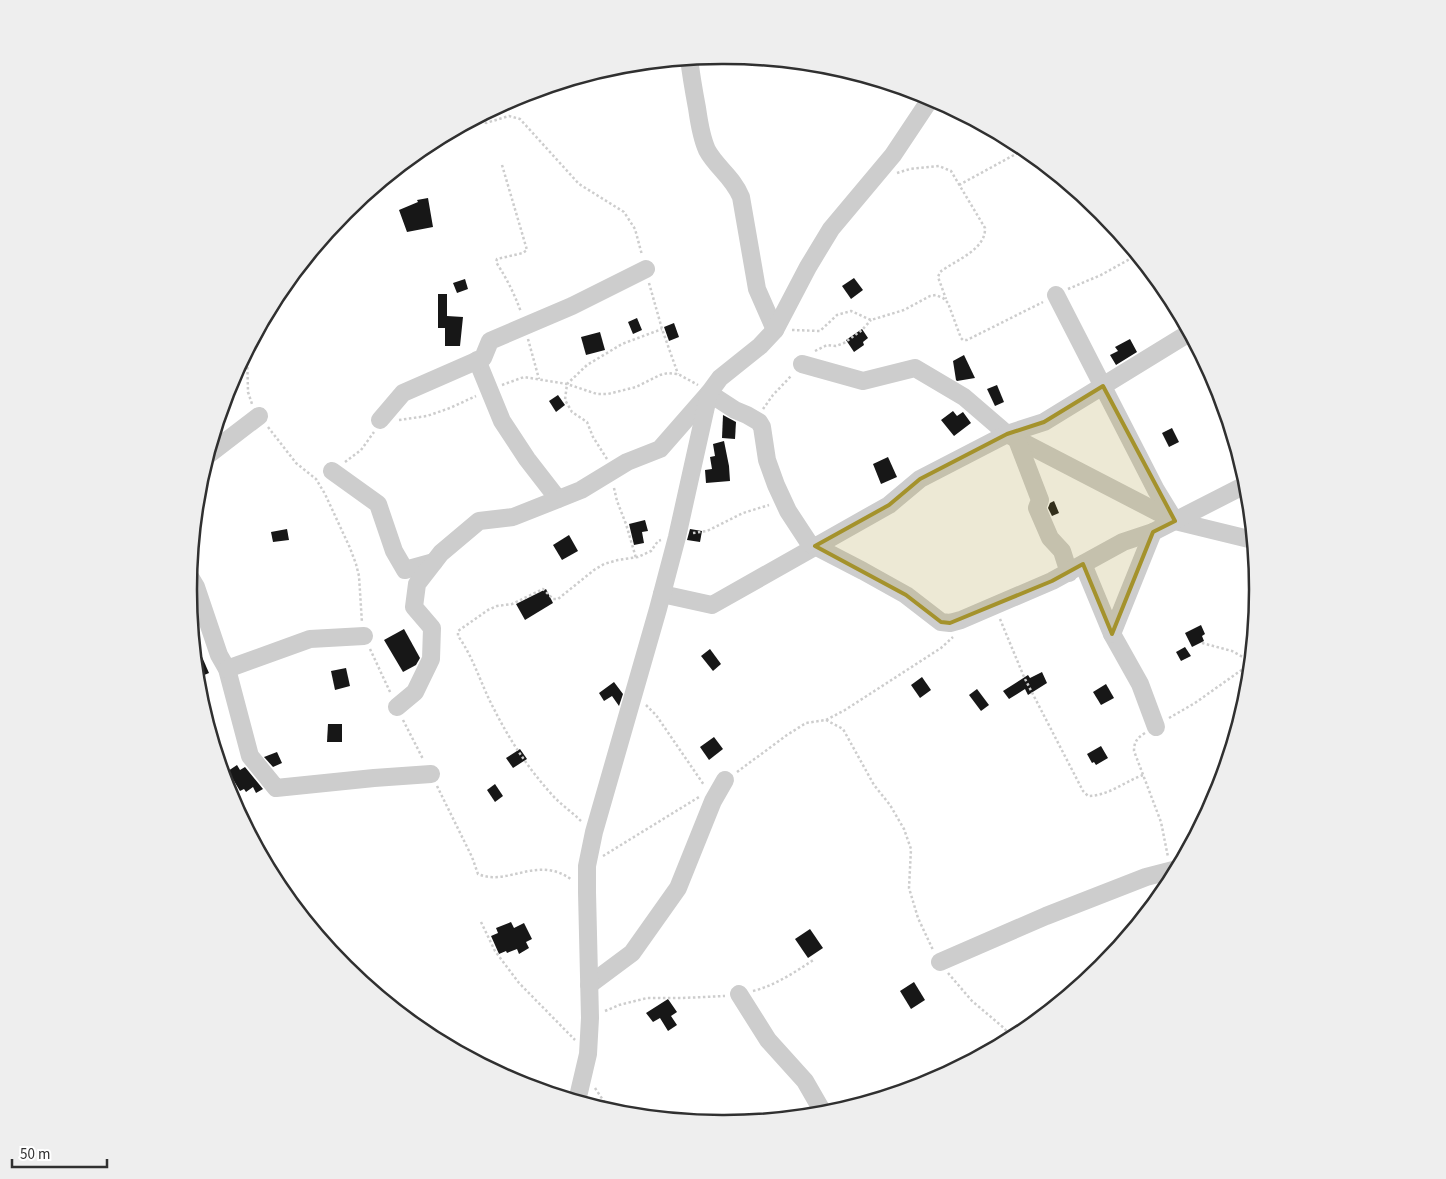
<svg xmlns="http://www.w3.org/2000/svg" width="1446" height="1179" font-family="'Source Sans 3',sans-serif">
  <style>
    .building { fill: #171717 }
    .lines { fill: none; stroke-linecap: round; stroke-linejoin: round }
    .path { stroke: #cdcdcd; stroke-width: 2.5; stroke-dasharray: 2.5 2.5; stroke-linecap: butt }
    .minor { stroke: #cdcdcd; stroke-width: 18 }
    .marked { fill: #a4922c; fill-opacity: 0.2; stroke: #a4922c; stroke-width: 4; stroke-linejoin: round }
    .rim { fill: none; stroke: #303030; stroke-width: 2.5 }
  </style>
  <rect width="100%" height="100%" fill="#fff"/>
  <g class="building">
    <polygon points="428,198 433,227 407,232 399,210 418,202 417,200"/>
    <polygon points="854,278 863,290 851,299 842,286"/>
    <polygon points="465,279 468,289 457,293 453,283"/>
    <polygon points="438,294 447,294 447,316 463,317 460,346 445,346 445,328 438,328"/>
    <polygon points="637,318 642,330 633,334 628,322"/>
    <polygon points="674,323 679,337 669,341 664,327"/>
    <polygon points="862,329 868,338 863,342 864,345 854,352 846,340"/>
    <polygon points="600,332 605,350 586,355 581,337"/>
    <polygon points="1130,339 1137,352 1116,365 1110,355 1118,351 1115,347"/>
    <polygon points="964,355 975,378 957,381 956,380 953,361"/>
    <polygon points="997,385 1004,402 995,406 987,389"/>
    <polygon points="558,395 565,405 556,412 549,401"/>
    <polygon points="953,411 957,416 963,412 971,423 954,436 941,420"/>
    <polygon points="723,415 736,422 735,439 722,438"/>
    <polygon points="1172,428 1179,442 1169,447 1162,433"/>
    <polygon points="724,441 729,466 730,481 706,483 705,470 712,469 710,457 715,456 713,444"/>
    <polygon points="888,457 897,477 881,484 873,464"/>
    <polygon points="1054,501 1059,513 1052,516 1048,508 1050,503"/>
    <polygon points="645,520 648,531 642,532 644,543 634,545 629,524"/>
    <polygon points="287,529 289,540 273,542 271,532"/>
    <polygon points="690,529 702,531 700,542 687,540"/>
    <polygon points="569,535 578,551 562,560 553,545"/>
    <polygon points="546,589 553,603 525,620 516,604"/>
    <polygon points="1201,625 1205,634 1202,636 1204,641 1192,647 1185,633"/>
    <polygon points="404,629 420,658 416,665 403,672 384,640"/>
    <polygon points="196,643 209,673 197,678 194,644"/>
    <polygon points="1185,647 1191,656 1181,661 1176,652"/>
    <polygon points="710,649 721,664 713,671 701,656"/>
    <polygon points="346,668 350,686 335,690 331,671"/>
    <polygon points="1042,672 1047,683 1028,695 1025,689 1009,699 1003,691 1028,675 1030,678"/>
    <polygon points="922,677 931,690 920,698 911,685"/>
    <polygon points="614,682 623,694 619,706 612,696 604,701 599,693"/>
    <polygon points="1106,684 1114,698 1101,705 1093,692"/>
    <polygon points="977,689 989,705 981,711 969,695"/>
    <polygon points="328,724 342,724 342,742 327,742"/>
    <polygon points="714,737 723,749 709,760 700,747"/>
    <polygon points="1101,746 1108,758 1096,765 1094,762 1092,763 1087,754"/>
    <polygon points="520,749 527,759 513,768 506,758"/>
    <polygon points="277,752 282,763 273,767 264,757"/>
    <polygon points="237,765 240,770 245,767 263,789 256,793 253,787 246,792 244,789 240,791 228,771"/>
    <polygon points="495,784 503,796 495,802 487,790"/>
    <polygon points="511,922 514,928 524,923 532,939 526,942 529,948 519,954 517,949 507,953 506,951 499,954 491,936 498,933 496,928"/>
    <polygon points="810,929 823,948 808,958 795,939"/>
    <polygon points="914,982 925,1000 911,1009 900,991"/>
    <polygon points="668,999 677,1012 671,1016 677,1025 668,1031 660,1018 653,1022 646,1013"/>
  </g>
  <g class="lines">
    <g class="path">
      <polyline points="476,118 486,123 509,116 520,119 579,184 624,212 635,229 642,255"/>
      <path d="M502,165l25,85 -4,3 -26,6 -1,3c11,17 18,31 25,50"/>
      <path d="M897,173l13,-4 29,-3 12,5 34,57c1,22 -31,33 -45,44l-2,5 8,22"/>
      <polyline points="959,185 1025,149"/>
      <polyline points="649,283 662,329 678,374"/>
      <polyline points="1068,289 1101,275 1137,255"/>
      <polyline points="792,330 820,331 837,315 851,311 871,320 904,310 930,296 936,295 943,298 948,303 961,338 963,340 967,340 1043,302"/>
      <polyline points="528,339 539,379"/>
      <polyline points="815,351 827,345 836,346 844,343 862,330 871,320"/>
      <polyline points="247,352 248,392 252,404"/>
      <polyline points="502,385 524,377 567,384 597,394 608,394 636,387 660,375 668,373 678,374 698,385"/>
      <polyline points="763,409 773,395 792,375"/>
      <polyline points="399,420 427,416 450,408 476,396"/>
      <polyline points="268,427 296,463 316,479 325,494 350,548 356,564 359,576 362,623"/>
      <polyline points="607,459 593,437 587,422 572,412 565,400 567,384 587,365 622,344 662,329"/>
      <polyline points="345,462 361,450 374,432"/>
      <polyline points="614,488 617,501 626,524 636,558"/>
      <polyline points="693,533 707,531 743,513 769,505"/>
      <path d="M1000,619l24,58 59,114 5,5c20,0 36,-14 55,-21"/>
      <polyline points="1202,643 1232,651 1250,661"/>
      <polyline points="370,649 391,694"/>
      <polyline points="646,705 656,715 704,785"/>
      <polyline points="1169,718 1195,703 1250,664"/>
      <polyline points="403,720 423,759"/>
      <polyline points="826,720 843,729 874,785 890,805 904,829 911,849 909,888 918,918 933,950"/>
      <path d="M1145,733c-8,5 -11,9 -11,18l27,71 7,35"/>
      <polyline points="737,772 787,735 806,723 826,720 845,710 941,648 953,637"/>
      <path d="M437,786l35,71 6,17c30,13 60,-20 94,6"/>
      <path d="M581,821c-8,-8 -18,-15 -26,-23 -25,-27 -45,-57 -61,-89 -13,-24 -20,-51 -36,-73v-5l30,-21 9,-4 15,-2 31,-15 10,10h5l36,-29 10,-6 14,-4 20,-3 13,-6 7,-10 3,-1"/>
      <polyline points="603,856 699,797"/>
      <polyline points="481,922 495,951 519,983 575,1040"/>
      <polyline points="948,973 972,1001 1004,1028 1012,1038"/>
      <path d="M753,991c23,-6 42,-19 62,-32"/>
      <polyline points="605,1011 619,1005 647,998 682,998 725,996"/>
      <polyline points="595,1088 611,1112"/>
    </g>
    <g class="minor">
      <path d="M689,58c2,17 5,34 8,50 2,14 4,29 10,42 9,17 26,27 34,47l16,92 18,41"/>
      <polyline points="1056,295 1156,490 1175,521"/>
      <polyline points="477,360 502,421 527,459 558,499"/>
      <polyline points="802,364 863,381 915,368 964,397 1007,434 1175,521 1253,540"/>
      <polyline points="380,420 403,393 483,358 490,341 572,306 646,269"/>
      <polyline points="1017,440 1040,500 1037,508 1050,538 1062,551 1069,573"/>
      <polyline points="208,455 259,416"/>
      <polyline points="332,471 378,504 394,551 405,570 434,562"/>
      <polyline points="1083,564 1112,634 1140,684 1156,727"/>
      <polyline points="190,577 196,587 219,655 227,669 250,756 276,788 374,778 431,774"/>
      <polyline points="662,594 712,605 889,505 920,479 1007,434 1044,422 1189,333"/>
      <polyline points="1112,634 1153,532"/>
      <polyline points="227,669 310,639 364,636"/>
      <polyline points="397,707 415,692 431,659 432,628 414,607 417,584 441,553 479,521 513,517 581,490 627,462 660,449 709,393 735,410 747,415 759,422 762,427 767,460 776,485 788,511 809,543 863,571 906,595 941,622 950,623 961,620 1052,581 1123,542 1153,532 1247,484"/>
      <polyline points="940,962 1046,916 1146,877 1177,869"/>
      <polyline points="589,985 632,953 678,888 713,801 725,780"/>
      <polyline points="739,994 768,1040 805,1081 824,1114"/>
      <polyline points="577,1101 588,1054 590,1018 587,892 587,866 594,832 658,609 677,537 709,393 720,378 760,346 775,330 808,267 831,229 893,155 931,98"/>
    </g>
  </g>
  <path class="marked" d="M1103,386l72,135 -22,11 -41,102 -29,-70 -31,17 -102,42 -9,-1 -35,-27 -91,-49 74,-41 31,-26 87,-45 37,-12z"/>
  <path d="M0 0H1446V1179H0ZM722 64H724A525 525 0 0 1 1249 589V590A525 525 0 0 1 724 1115H722A525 525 0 0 1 197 590V589A525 525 0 0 1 722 64Z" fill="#eee" fill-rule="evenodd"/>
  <path class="rim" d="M722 64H724A525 525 0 0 1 1249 589V590A525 525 0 0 1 724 1115H722A525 525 0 0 1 197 590V589A525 525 0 0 1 722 64Z"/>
  <path d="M12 1159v8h95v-8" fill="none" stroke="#303030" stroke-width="2.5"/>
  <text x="20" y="1159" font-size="15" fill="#303030" stroke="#ffffff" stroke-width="4" paint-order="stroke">50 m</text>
</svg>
